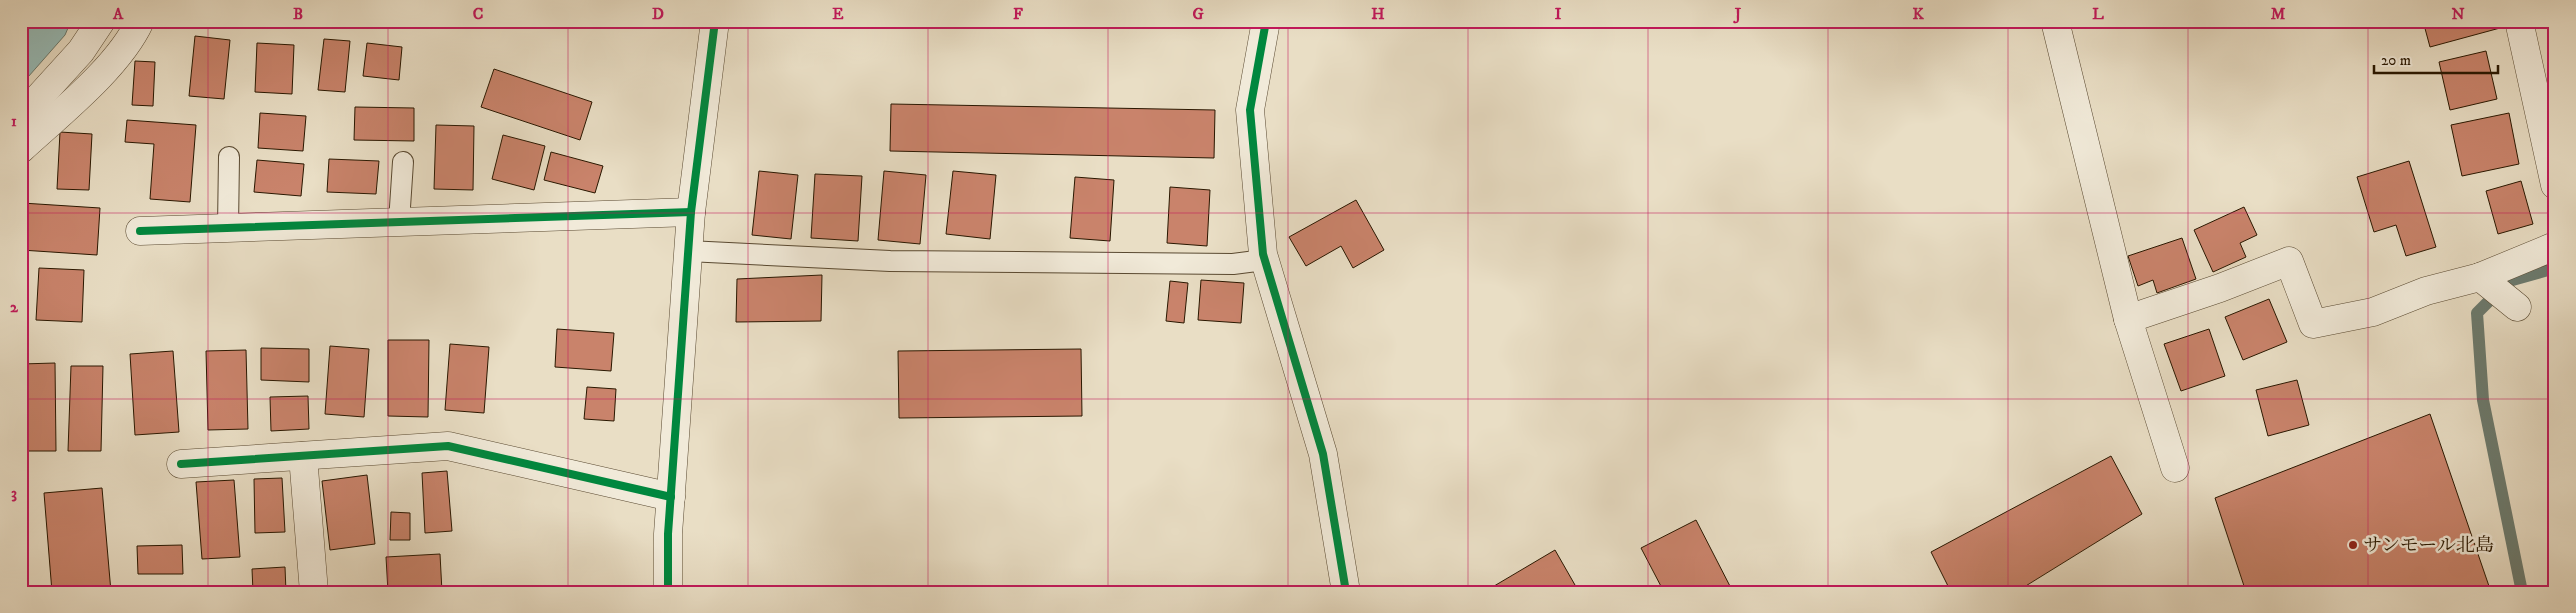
<svg xmlns="http://www.w3.org/2000/svg" width="2576" height="613" font-family="'IM FELL DW Pica','Noto Serif JP',serif">
  <style>
    .water { fill: #97bcb8; stroke: #6b7a6e }
    .lines { fill: none; stroke-linecap: round; stroke-linejoin: round }
    .stream { stroke: #6b7a6e; stroke-width: 12 }
    .building { fill: #c9836b; stroke: #291700 }
    .service-casing { stroke: #594931; stroke-width: 22 }
    .minor-casing { stroke: #594931; stroke-width: 29 }
    .tertiary-casing { stroke: #594931; stroke-width: 29 }
    .service { stroke: #f1ead9; stroke-width: 20 }
    .minor { stroke: #f1ead9; stroke-width: 28 }
    .tertiary { stroke: #f1ead9; stroke-width: 28 }
    .cycleway-casing { stroke: #f1ead9; stroke-width: 11 }
    .cycleway { stroke: #00873e; stroke-width: 8 }
    .grid { fill: none; stroke: #c2185b; stroke-width: 1; stroke-opacity: 0.55 }
    .poi-dot { fill: #8f2418; stroke: #f1ead9; stroke-width: 2 }
    .labels { text-anchor: middle; dominant-baseline: central; stroke-width: 5; stroke-linejoin: round; paint-order: stroke }
    .poi-label { font-size: 19px; fill: #291700; stroke: #f1ead9; text-anchor: start }
    .neatline { fill: none; stroke: #c2185b; stroke-width: 2 }
    .grid-label { font-size: 16px; text-anchor: middle; font-weight: bold; fill: #c2185b }
  </style>
  <rect width="100%" height="100%" fill="#e9dec5"/>
  <filter id="stains"><feTurbulence type="fractalNoise" baseFrequency=".004" numOctaves="4"/><feColorMatrix values="0 0 0 0 .2 0 0 0 0 .09 0 0 0 0 .02 0 0 0 .5 -.17"/></filter>
  <radialGradient id="worn" r=".72"><stop offset=".6" stop-color="#630" stop-opacity="0"/><stop offset="1" stop-color="#630" stop-opacity=".3"/></radialGradient>
  <polygon class="water" points="21,21 71,21 65,35 21,85"/>
  <g class="lines">
    <polyline class="stream" points="2522,592 2483,400 2477,313 2509,281 2555,268"/>
  </g>
  <g class="building">
    <polygon points="2423,21 2498,21 2500,28 2430,47"/>
    <polygon points="195,36 230,40 224,99 189,96"/>
    <polygon points="324,39 350,41 345,92 318,90"/>
    <polygon points="257,43 294,45 292,94 255,92"/>
    <polygon points="367,43 402,47 399,80 363,76"/>
    <polygon points="2486,51 2497,99 2450,110 2439,62"/>
    <polygon points="135,61 155,62 153,106 132,105"/>
    <polygon points="494,69 592,102 580,140 481,107"/>
    <polygon points="891,104 1215,110 1214,158 890,151"/>
    <polygon points="355,107 414,108 414,141 354,140"/>
    <polygon points="260,113 306,116 303,151 258,148"/>
    <polygon points="2509,113 2519,164 2462,176 2451,125"/>
    <polygon points="127,120 196,125 190,202 150,199 154,144 125,142"/>
    <polygon points="436,125 474,126 473,190 434,189"/>
    <polygon points="60,132 92,134 89,190 57,189"/>
    <polygon points="503,135 545,146 534,190 492,179"/>
    <polygon points="551,152 603,166 595,193 544,180"/>
    <polygon points="329,159 379,161 376,194 327,192"/>
    <polygon points="257,160 304,164 301,196 254,192"/>
    <polygon points="2409,161 2436,247 2406,256 2396,225 2374,232 2357,177"/>
    <polygon points="759,171 798,175 791,239 752,235"/>
    <polygon points="884,171 926,175 920,244 878,240"/>
    <polygon points="953,171 996,175 990,239 946,234"/>
    <polygon points="815,174 862,176 858,241 811,238"/>
    <polygon points="1075,177 1114,180 1110,241 1070,238"/>
    <polygon points="2521,181 2533,224 2498,234 2486,191"/>
    <polygon points="1170,187 1210,190 1207,246 1167,243"/>
    <polygon points="1356,200 1384,250 1353,268 1341,246 1306,266 1289,237"/>
    <polygon points="22,203 100,208 97,255 21,250"/>
    <polygon points="2244,207 2257,235 2240,243 2246,257 2213,272 2194,230"/>
    <polygon points="2182,238 2196,279 2157,293 2153,280 2138,286 2128,256"/>
    <polygon points="39,268 84,270 82,322 36,320"/>
    <polygon points="822,275 821,321 736,322 737,279"/>
    <polygon points="1201,280 1244,283 1241,323 1198,320"/>
    <polygon points="1170,281 1188,283 1184,323 1166,321"/>
    <polygon points="2269,299 2287,342 2243,360 2225,317"/>
    <polygon points="557,329 614,333 611,371 555,367"/>
    <polygon points="2209,329 2225,376 2181,391 2164,344"/>
    <polygon points="388,340 429,340 428,417 388,416"/>
    <polygon points="450,344 489,347 484,413 445,410"/>
    <polygon points="330,346 369,349 364,417 325,414"/>
    <polygon points="261,348 309,349 309,382 261,380"/>
    <polygon points="1081,349 1082,416 899,418 898,351"/>
    <polygon points="246,350 248,429 208,430 206,351"/>
    <polygon points="173,351 179,432 135,435 130,354"/>
    <polygon points="55,363 56,451 21,451 21,364"/>
    <polygon points="71,366 103,366 101,451 68,451"/>
    <polygon points="2297,380 2309,425 2268,436 2256,390"/>
    <polygon points="587,387 616,389 614,421 584,419"/>
    <polygon points="308,396 309,429 271,431 270,397"/>
    <polygon points="2430,414 2491,592 2246,592 2215,498"/>
    <polygon points="2111,456 2142,514 2016,592 1951,592 1931,552"/>
    <polygon points="447,471 452,531 425,533 422,473"/>
    <polygon points="367,475 375,544 330,550 322,481"/>
    <polygon points="282,478 285,532 255,533 254,479"/>
    <polygon points="234,480 240,557 202,559 196,482"/>
    <polygon points="102,488 111,592 52,592 44,493"/>
    <polygon points="391,512 410,513 410,540 390,540"/>
    <polygon points="1696,520 1733,592 1664,592 1641,548"/>
    <polygon points="182,545 183,574 138,574 137,546"/>
    <polygon points="1555,550 1579,592 1484,592"/>
    <polygon points="440,554 442,592 388,592 386,557"/>
    <polygon points="285,567 286,592 253,592 252,569"/>
  </g>
  <g class="lines">
    <g class="service-casing">
      <g id="service">
        <polyline points="399,222 403,162"/>
        <polyline points="228,227 229,157"/>
        <polyline points="688,251 890,261 1233,264 1264,260"/>
      </g>
    </g>
    <g class="minor-casing">
      <g id="minor">
        <polyline points="1266,21 1250,110 1263,254 1323,454 1346,592"/>
        <polyline points="2055,21 2128,319 2175,468"/>
        <polyline points="2519,21 2555,185"/>
        <polyline points="21,117 81,51 101,21"/>
        <path d="M21,149c38,-35 98,-82 119,-128"/>
        <polyline points="140,231 691,212"/>
        <polyline points="2480,277 2517,307"/>
        <polyline points="2128,319 2220,288 2289,261 2313,324 2373,312 2426,291 2480,277 2555,246"/>
        <polyline points="303,456 314,592"/>
        <polyline points="181,464 448,446 671,497"/>
      </g>
    </g>
    <g class="tertiary-casing">
      <polyline id="tertiary" points="668,592 668,534 691,212 715,21"/>
    </g>
    <use href="#service" class="service"/>
    <use href="#minor" class="minor"/>
    <use href="#tertiary" class="tertiary"/>
    <g class="cycleway-casing">
      <g id="cycleway">
        <polyline points="1266,21 1250,110 1263,254 1323,454 1346,592"/>
        <polyline points="140,231 691,212"/>
        <polyline points="181,464 448,446 671,497"/>
        <polyline points="668,592 668,534 691,212 715,21"/>
      </g>
    </g>
    <use href="#cycleway" class="cycleway"/>
  </g>
  <path class="grid" d="M208,21v571M388,21v571M568,21v571M748,21v571M928,21v571M1108,21v571M1288,21v571M1468,21v571M1648,21v571M1828,21v571M2008,21v571M2188,21v571M2368,21v571M21,213h2534M21,399h2534"/>
  <circle class="poi-dot" cx="2353" cy="545" r="5"/>
  <g class="labels">
    <g class="poi-label">
      <text x="2363" y="545">サンモール北島</text>
    </g>
  </g>
  <rect width="2576" height="613" fill="none" stroke="#e9dec5" stroke-width="55"/>
  <path d="M2374 65v8h124v-8" fill="none" stroke="#291700" stroke-width="2.5"/>
  <text x="2381" y="65" font-size="15" fill="#291700" stroke="#f1ead9" stroke-width="4" paint-order="stroke">20 m</text>
  <rect x="28" y="28" width="2520" height="558" class="neatline"/>
  <g class="grid-label">
    <text x="118" y="19">A</text>
    <text x="298" y="19">B</text>
    <text x="478" y="19">C</text>
    <text x="658" y="19">D</text>
    <text x="838" y="19">E</text>
    <text x="1018" y="19">F</text>
    <text x="1198" y="19">G</text>
    <text x="1378" y="19">H</text>
    <text x="1558" y="19">I</text>
    <text x="1738" y="19">J</text>
    <text x="1918" y="19">K</text>
    <text x="2098" y="19">L</text>
    <text x="2278" y="19">M</text>
    <text x="2458" y="19">N</text>
    <text x="14" y="126">1</text>
    <text x="14" y="312">2</text>
    <text x="14" y="498">3</text>
  </g>
  <rect width="100%" height="100%" filter="url(#stains)"/>
  <rect width="100%" height="100%" fill="url(#worn)"/>
</svg>
